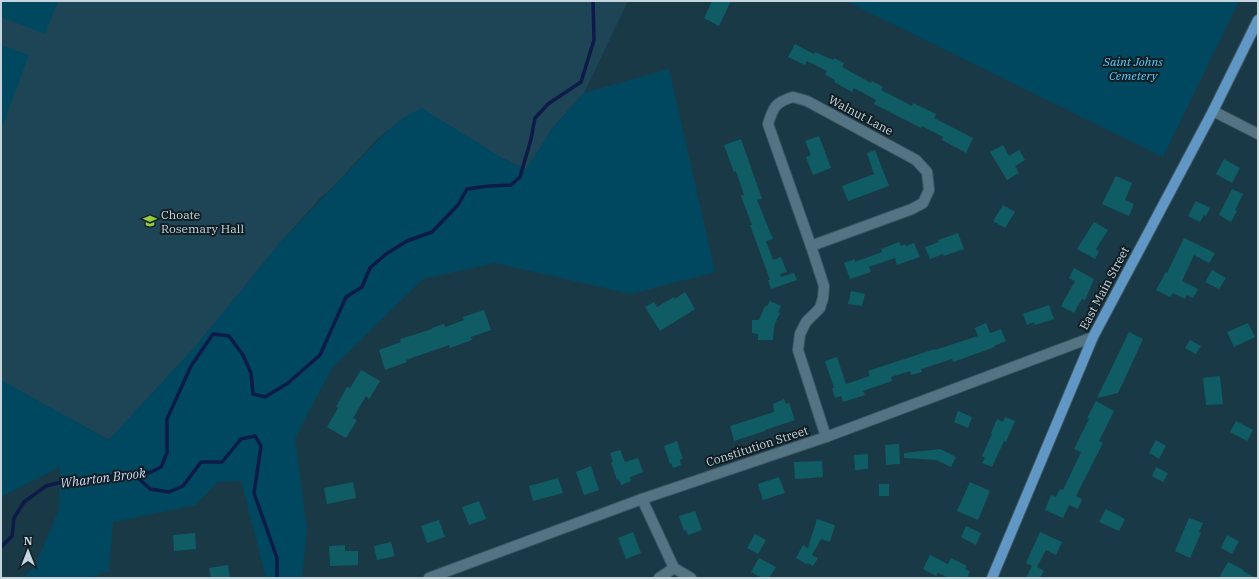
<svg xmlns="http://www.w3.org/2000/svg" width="1259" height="579" font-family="'IBM Plex Serif',serif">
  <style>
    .built { fill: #1e4555 }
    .green { fill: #00485f }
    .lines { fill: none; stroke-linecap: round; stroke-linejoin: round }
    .stream { stroke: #0e1b49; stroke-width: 3.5 }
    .building { fill: #0f5c65 }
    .minor-casing { stroke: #3c5661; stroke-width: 12 }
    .major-casing { stroke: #3c5661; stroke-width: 12 }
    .minor { stroke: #547483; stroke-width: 10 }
    .major { stroke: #6097c5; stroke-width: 10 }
    .labels { text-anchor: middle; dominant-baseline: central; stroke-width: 4; stroke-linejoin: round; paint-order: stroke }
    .park-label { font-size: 12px; font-style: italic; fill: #60cdfa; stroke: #111e24 }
    .street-label { font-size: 12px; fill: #c4d5dd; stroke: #111e24 }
    .poi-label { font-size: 12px; fill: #c4d5dd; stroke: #111e24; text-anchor: start }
    .water-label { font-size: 13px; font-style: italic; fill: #cbd9f9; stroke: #111e24 }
  </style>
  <rect width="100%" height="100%" fill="#1a3946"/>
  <polygon class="built" points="1,1 628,1 584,93 554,126 527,169 406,116 376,140 332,188 321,197 279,244 194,348 109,440 1,381"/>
  <g class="green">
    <polygon points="1,1 58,1 45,34 1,17"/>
    <polygon points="846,1 1239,1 1163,157"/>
    <polygon points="1,45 29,55 1,130"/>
    <polygon points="669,69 715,272 631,294 495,263 423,279 332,368 295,438 307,529 302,578 266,578 241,481 218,482 195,505 113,522 109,571 89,578 22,578 35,566 59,509 60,467 1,497 1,380 109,440 194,348 279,244 383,135 406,116 422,108 502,158 526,169 554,126 584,93"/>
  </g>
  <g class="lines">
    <g class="stream">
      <polyline points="135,475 150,489 169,492 183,486 201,462 222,462 241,439 255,436 261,446 254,493 277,558 277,578"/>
      <polyline points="1,547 12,536 14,518 24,502 46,486 65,481 96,477 135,475 151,472 161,467 167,453 167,419 191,366 213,334 229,336 243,355 251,373 253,394 265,397 288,383 320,355 346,297 362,287 370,268 386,254 407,241 432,232 458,205 467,189 489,186 511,185 520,177 531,139 535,118 548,104 581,82 594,40 593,1"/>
    </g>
  </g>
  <g class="building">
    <polygon points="712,1 731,1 719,26 704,18"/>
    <polygon points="795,44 814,54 815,52 833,60 834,58 844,63 842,67 871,83 872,81 883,87 881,90 912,106 913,103 936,114 934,118 973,138 966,153 942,140 943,137 922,126 921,128 874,104 876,100 854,88 852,92 834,82 835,80 825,75 827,71 807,61 805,65 788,57"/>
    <polygon points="819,136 831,168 813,175 806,157 811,155 805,141"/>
    <polygon points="741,139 762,199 757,200 773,239 766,241 773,260 781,257 787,272 780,274 781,277 794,273 797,280 771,289 768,280 770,280 750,225 752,225 741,196 744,195 736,171 734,172 724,145"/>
    <polygon points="1003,145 1009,156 1019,150 1025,160 1015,166 1019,173 1007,180 990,152"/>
    <polygon points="875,150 889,186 848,201 842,186 874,174 867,153"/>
    <polygon points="1224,159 1240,168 1232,183 1216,174"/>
    <polygon points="1116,176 1132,183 1125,200 1134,204 1129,216 1102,204"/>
    <polygon points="1232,189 1243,194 1235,210 1237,211 1231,222 1219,215"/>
    <polygon points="1196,201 1210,208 1206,216 1204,215 1200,222 1188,216"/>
    <polygon points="1003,205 1015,212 1005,228 993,221"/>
    <polygon points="1094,222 1108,230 1096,249 1099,252 1095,259 1077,249"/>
    <polygon points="958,233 964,249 944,256 943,254 930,259 925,247 939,242 938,240"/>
    <polygon points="1184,238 1215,253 1209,263 1194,255 1182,281 1198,289 1193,298 1187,295 1185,299 1173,293 1170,297 1156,290 1166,272 1167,273"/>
    <polygon points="899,242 901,246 905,244 906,246 914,243 920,257 897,265 895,258 869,267 871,272 850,279 844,263 855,259 855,262 882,252 881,249"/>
    <polygon points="1074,268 1094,279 1085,300 1082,299 1074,313 1061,306 1075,281 1069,278"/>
    <polygon points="1212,270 1226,278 1219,289 1205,282"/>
    <polygon points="851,291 865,294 862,306 848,304"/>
    <polygon points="685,292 695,309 660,331 645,307 654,302 657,307 674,297 675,299"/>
    <polygon points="770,301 781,306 778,312 780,313 774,326 773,340 758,340 758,334 752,333 752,320 759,320 765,306 767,306"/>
    <polygon points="1049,305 1054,319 1035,325 1034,322 1027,325 1023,314"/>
    <polygon points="484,310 491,330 471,337 472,340 450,348 449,345 406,360 407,362 385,370 379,350 401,342 400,339 432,329 432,328 444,324 445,327 464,320 463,317"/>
    <polygon points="986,323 990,333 1001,329 1006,341 994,346 995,347 953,362 952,359 921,369 922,372 911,375 910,371 891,377 892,381 863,391 865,395 843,402 841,396 835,398 832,388 834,388 825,361 837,357 846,384 870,376 868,371 935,349 935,350 978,336 975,328"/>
    <polygon points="1248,323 1255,337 1234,347 1227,332"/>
    <polygon points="1129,332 1143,339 1127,374 1118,393 1097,398"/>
    <polygon points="1190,340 1201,346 1196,354 1185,348"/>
    <polygon points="361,370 380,381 369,399 366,396 353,418 357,420 346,438 327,427 338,408 336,407 347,387 350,388"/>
    <polygon points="1220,376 1223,404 1206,405 1203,378"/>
    <polygon points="784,399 786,404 789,403 795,420 765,430 765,431 734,441 730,426 774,412 773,404"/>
    <polygon points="1096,401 1114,411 1099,441 1103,443 1076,496 1082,499 1078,509 1069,505 1063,518 1045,510 1051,495 1056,497 1060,489 1063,490 1081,452 1074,449 1089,419 1087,418"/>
    <polygon points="958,411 972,417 968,428 954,422"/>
    <polygon points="1005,417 1015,421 1006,442 1004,441 992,467 982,463 985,458 982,456 992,434 991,433 997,419 1003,422"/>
    <polygon points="1236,421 1253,430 1247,441 1230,432"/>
    <polygon points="1156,440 1166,446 1159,459 1149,453"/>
    <polygon points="677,441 683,459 680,460 681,465 673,468 671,463 670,464 664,446"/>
    <polygon points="899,444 900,464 886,465 885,445"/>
    <polygon points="940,449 956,457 951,467 936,460 904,458 904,453"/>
    <polygon points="620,450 625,462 638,458 643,472 630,477 631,481 621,485 619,479 617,480 611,462 613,462 610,453"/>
    <polygon points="868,454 868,469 855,470 854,455"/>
    <polygon points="822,461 823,477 795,479 794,462"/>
    <polygon points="591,466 599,490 584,495 576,472"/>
    <polygon points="1156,467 1168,473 1163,482 1152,476"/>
    <polygon points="779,477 785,493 763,500 758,484"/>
    <polygon points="558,478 563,493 533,501 529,486"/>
    <polygon points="353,482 356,498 327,504 324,488"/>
    <polygon points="970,482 990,491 978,520 957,511"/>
    <rect x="879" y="484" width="10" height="12"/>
    <polygon points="479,501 486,519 469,525 462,507"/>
    <polygon points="1106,509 1125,519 1119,531 1099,522"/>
    <polygon points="695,511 702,530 688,535 686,530 684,531 679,516"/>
    <polygon points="1189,518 1203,523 1199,532 1201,533 1190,558 1175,551"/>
    <polygon points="817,519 835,525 830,542 821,539 812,555 818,558 813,566 808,563 806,564 796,558 803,545 808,548"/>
    <polygon points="439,520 445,537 427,543 421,526"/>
    <polygon points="966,526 981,533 976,545 961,537"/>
    <polygon points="633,532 641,553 626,559 618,538"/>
    <polygon points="1040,532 1062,542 1056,555 1046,550 1037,567 1044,571 1040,578 1026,578 1032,566 1026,563"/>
    <polygon points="195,533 196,549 174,551 173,535"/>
    <polygon points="755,534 766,540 758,554 747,548"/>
    <polygon points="1227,535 1239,541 1232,554 1221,548"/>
    <polygon points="391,542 395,556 377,560 374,546"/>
    <polygon points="345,545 345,551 358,551 358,565 330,566 329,546"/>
    <polygon points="930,555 948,564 951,558 967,566 965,569 970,571 967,578 949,578 938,573 936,576 923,569"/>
    <polygon points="759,558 776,567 769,578 762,578 751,572"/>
    <polygon points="1228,562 1244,570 1243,571 1256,578 1219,578"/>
    <polygon points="228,565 230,578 211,578 209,568"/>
  </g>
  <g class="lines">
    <g class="minor-casing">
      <g id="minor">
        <path d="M793,97l14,4 109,59 11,12 2,18 -6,13 -11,6 -101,37 -43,-122c5,-16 7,-22 25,-27z"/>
        <polyline points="1213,111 1258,134"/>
        <polyline points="811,246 824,286 823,298 820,308 806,322 800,334 798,350 826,437"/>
        <polyline points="642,499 674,568 691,578"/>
        <polyline points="429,578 642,499 826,437 1093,337"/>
        <polyline points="659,578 674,568"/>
      </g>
    </g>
    <g class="major-casing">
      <polyline id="major" points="992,578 1093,337 1213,111 1258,20"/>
    </g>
    <use href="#minor" class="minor"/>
    <use href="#major" class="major"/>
  </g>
  <defs>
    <g id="university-bare" transform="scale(1.08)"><path d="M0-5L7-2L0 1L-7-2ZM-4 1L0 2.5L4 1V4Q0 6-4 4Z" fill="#94cc3c" stroke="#111e24" stroke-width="2.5" paint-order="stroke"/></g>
  </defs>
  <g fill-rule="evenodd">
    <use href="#university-bare" x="150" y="221"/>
  </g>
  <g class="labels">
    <g class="park-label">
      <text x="1133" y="61">Saint Johns<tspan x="1133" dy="14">Cemetery</tspan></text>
    </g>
    <g class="street-label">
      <text transform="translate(861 115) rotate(28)">Walnut Lane</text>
      <text transform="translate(1104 288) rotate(-62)">East Main Street</text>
      <text transform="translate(757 446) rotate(-18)">Constitution Street</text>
    </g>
    <g class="poi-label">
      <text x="161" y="214">Choate<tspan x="161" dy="14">Rosemary Hall</tspan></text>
    </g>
    <g class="water-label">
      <text transform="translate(103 478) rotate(-7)">Wharton Brook</text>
    </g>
  </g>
  <rect width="1259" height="579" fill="none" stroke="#c4d5dd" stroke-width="4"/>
  <g transform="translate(28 551)" stroke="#111e24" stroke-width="3" paint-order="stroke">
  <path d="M0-3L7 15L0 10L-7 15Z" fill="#c4d5dd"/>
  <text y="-6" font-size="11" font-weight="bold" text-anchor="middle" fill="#c4d5dd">N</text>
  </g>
</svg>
